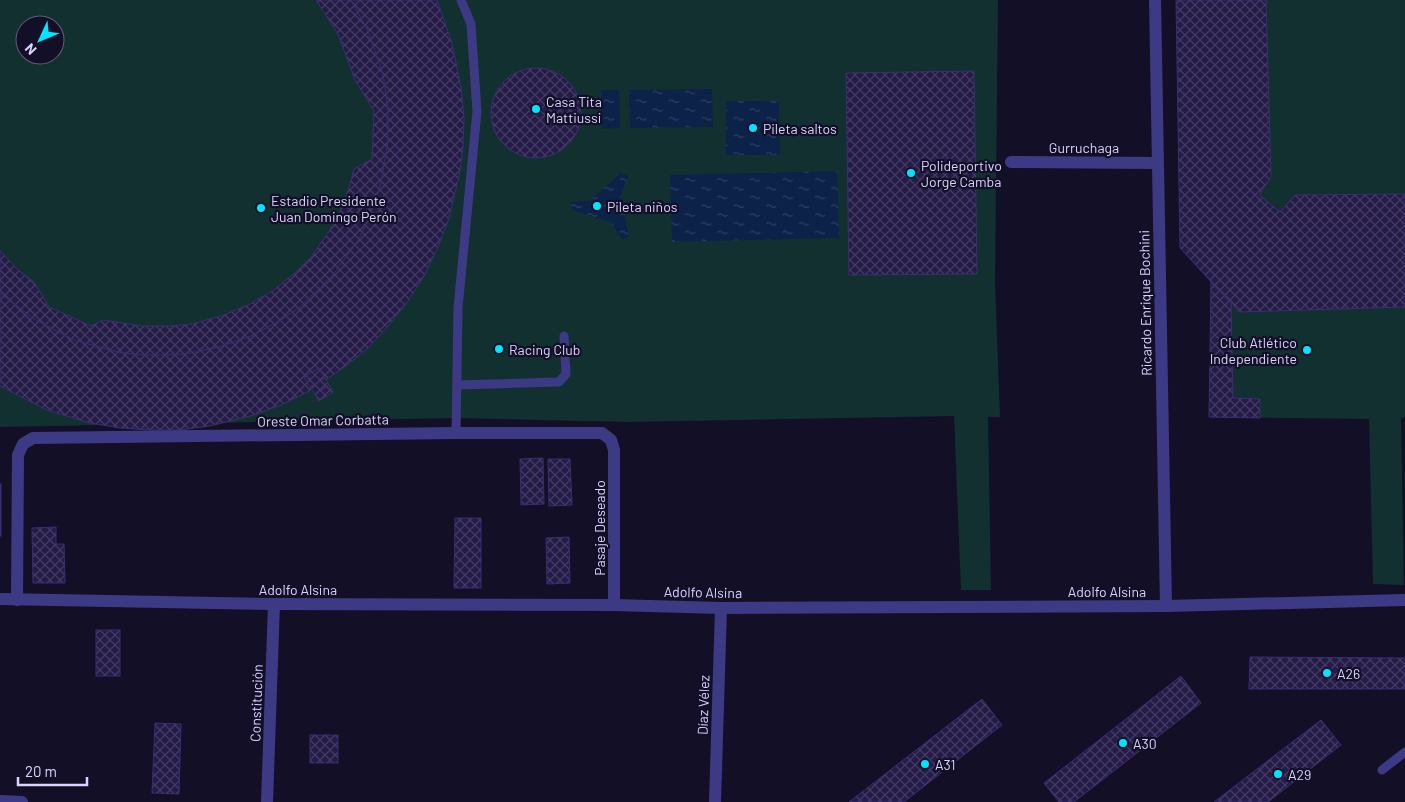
<svg xmlns="http://www.w3.org/2000/svg" width="1405" height="802" font-family="Barlow,sans-serif">
  <style>
    .grass { fill: #12302f; fill-rule: evenodd }
    .water { fill: url(#water-ripples) }
    .building { fill: url(#building-cross-hatch); stroke: #3b2d73 }
    .lines { fill: none; stroke-linecap: round; stroke-linejoin: round }
    .lane { stroke: #3d3a85; stroke-width: 9 }
    .street { stroke: #3d3a85; stroke-width: 12 }
    .poi-dot { fill: #00e5ff; stroke: #130f26; stroke-width: 2 }
    .labels { text-anchor: middle; dominant-baseline: central; stroke-width: 4.5; stroke-linejoin: round; paint-order: stroke }
    .poi-label { font-size: 14px; fill: #d9d4ff; stroke: #130f26; text-anchor: start }
    .street-label { font-size: 14px; fill: #d9d4ff; stroke: #130f26 }
  </style>
  <defs>
    <pattern id="water-ripples" width="26" height="14" patternUnits="userSpaceOnUse" patternTransform="scale(1.25)"><rect width="26" height="14" fill="#0c2248"/><path d="M2 4q2-2 4 0t4 0M15 11q2-2 4 0t4 0" fill="none" stroke="#2f4163"/></pattern>
    <pattern id="building-cross-hatch" width="8" height="8" patternUnits="userSpaceOnUse" patternTransform="scale(1.25)"><rect width="8" height="8" fill="#241b47"/><path d="M0 0l8 8M0 8l8-8" fill="none" stroke="#433b63"/></pattern>
  </defs>
  <rect width="100%" height="100%" fill="#130f26"/>
  <g class="grass">
    <path d="M0,0h998l-3,282 5,135h-12l3,173h-30l-7,-174 -326,6 -172,-4 -456,9zM25,25h30v30h-30z"/>
    <polygon points="1176,0 1405,0 1405,417 1401,418 1404,585 1373,584 1369,419 1209,417 1211,282 1180,248"/>
  </g>
  <g class="water">
    <polygon points="712,89 713,127 630,128 629,90"/>
    <polygon points="601,90 619,90 620,128 602,129"/>
    <polygon points="726,101 779,101 780,155 726,155"/>
    <polygon points="837,171 839,238 672,242 670,175"/>
    <polygon points="621,173 628,176 621,195 629,237 622,239 610,222 571,210 571,202 589,201"/>
  </g>
  <g class="building">
    <polygon points="316,0 432,0 444,30 452,59 458,88 460,133 455,177 449,206 434,248 421,274 405,299 387,323 355,354 332,372 307,388 266,407 238,416 209,423 180,427 150,427 120,425 91,420 48,406 0,382 0,251 18,270 34,282 49,307 91,326 103,320 142,326 172,326 192,324 221,316 248,305 274,290 297,271 311,257 328,233 338,216 349,188 354,169 372,159 374,111 355,80 338,34"/>
    <polygon points="351,0 437,0 452,43 461,88 464,118 463,148 459,177 448,221 437,249 424,276 408,301 389,325 369,347 346,366 309,391 281,405 254,415 210,426 180,430 150,430 120,428 90,423 47,410 0,386 0,293 34,319 74,340 118,352 140,355 163,355 186,354 219,347 251,336 281,320 300,307 333,275 359,239 369,218 380,187 388,142 388,108 383,74 368,31"/>
    <polygon points="1176,0 1266,0 1271,177 1259,195 1280,212 1295,195 1405,194 1405,307 1239,312 1180,248"/>
    <circle cx="536" cy="113" r="45"/>
    <polygon points="974,71 977,274 849,275 846,73"/>
    <polygon points="1211,282 1231,303 1233,398 1260,399 1260,418 1209,417"/>
    <polygon points="319,368 325,378 310,387 304,377"/>
    <polygon points="325,378 329,385 315,394 310,387"/>
    <polygon points="329,385 333,392 319,401 315,394"/>
    <polygon points="543,458 544,504 521,505 520,459"/>
    <polygon points="548,459 570,459 572,505 549,506"/>
    <rect x="0" y="484" width="1" height="52"/>
    <polygon points="455,518 481,518 481,588 454,588"/>
    <polygon points="56,527 56,544 64,544 65,583 33,583 32,528"/>
    <polygon points="569,537 570,583 547,584 546,538"/>
    <rect x="96" y="630" width="24" height="46"/>
    <polygon points="1250,657 1405,658 1405,689 1249,689"/>
    <polygon points="1181,676 1201,703 1074,802 1059,802 1044,783"/>
    <polygon points="982,699 1002,725 904,802 849,802"/>
    <polygon points="1321,720 1341,745 1268,802 1214,802"/>
    <polygon points="155,723 181,724 179,794 152,793"/>
    <rect x="310" y="735" width="28" height="28"/>
  </g>
  <g class="lines">
    <g class="lane">
      <polyline points="457,385 559,382 566,374 564,336"/>
      <polyline points="456,433 458,308 477,111 471,24 461,0"/>
      <polyline points="1382,770 1405,752"/>
    </g>
    <g class="street">
      <polyline points="1155,0 1166,606"/>
      <polyline points="1011,162 1157,163"/>
      <polyline points="0,599 274,604 614,605 721,608 1166,606 1405,600"/>
      <polyline points="17,600 18,455 23,444 33,438 456,433 602,433 611,440 614,450 614,605"/>
      <polyline points="0,801 22,802"/>
      <polyline points="267,802 274,604"/>
      <polyline points="715,802 721,608"/>
    </g>
  </g>
  <g class="poi-dot">
    <circle cx="536" cy="109" r="5"/>
    <circle cx="753" cy="128" r="5"/>
    <circle cx="911" cy="173" r="5"/>
    <circle cx="597" cy="206" r="5"/>
    <circle cx="261" cy="208" r="5"/>
    <circle cx="499" cy="349" r="5"/>
    <circle cx="1307" cy="350" r="5"/>
    <circle cx="1327" cy="673" r="5"/>
    <circle cx="1123" cy="743" r="5"/>
    <circle cx="925" cy="764" r="5"/>
    <circle cx="1278" cy="774" r="5"/>
  </g>
  <g class="labels">
    <g class="poi-label">
      <text x="546" y="101">Casa Tita<tspan x="546" dy="16">Mattiussi</tspan></text>
      <text x="763" y="128">Pileta saltos</text>
      <text x="921" y="165">Polideportivo<tspan x="921" dy="16">Jorge Camba</tspan></text>
      <text x="271" y="200">Estadio Presidente<tspan x="271" dy="16">Juan Domingo Perón</tspan></text>
      <text x="607" y="206">Pileta niños</text>
      <text x="1297" y="342" text-anchor="end">Club Atlético<tspan x="1297" dy="16">Independiente</tspan></text>
      <text x="509" y="349">Racing Club</text>
      <text x="1337" y="673">A26</text>
      <text x="1133" y="743">A30</text>
      <text x="935" y="764">A31</text>
      <text x="1288" y="774">A29</text>
    </g>
    <g class="street-label">
      <text x="1084" y="147">Gurruchaga</text>
      <text transform="translate(1145 303) rotate(-91)">Ricardo Enrique Bochini</text>
      <text transform="translate(323 420) rotate(-1)">Oreste Omar Corbatta</text>
      <text transform="translate(599 528) rotate(-90)">Pasaje Deseado</text>
      <text x="298" y="589">Adolfo Alsina</text>
      <text x="1107" y="591">Adolfo Alsina</text>
      <text transform="translate(703 592) rotate(1)">Adolfo Alsina</text>
      <text transform="translate(256 703) rotate(-88)">Constitución</text>
      <text transform="translate(703 705) rotate(-88)">Díaz Vélez</text>
    </g>
  </g>
  <g transform="translate(40 40) rotate(226)"><circle r="24" fill="#130f26" stroke="#625e7d"/>
  <path d="M0-4L9 19L0 12L-9 19Z" fill="#00e5ff"/>
  <text y="-8" font-size="14" font-weight="bold" text-anchor="middle" fill="#d9d4ff">N</text>
  </g>
  <path d="M18 777v8h69v-8" fill="none" stroke="#d9d4ff" stroke-width="2.5"/>
  <text x="25" y="777" font-size="15" fill="#d9d4ff" stroke="#130f26" stroke-width="4" paint-order="stroke">20 m</text>
</svg>
